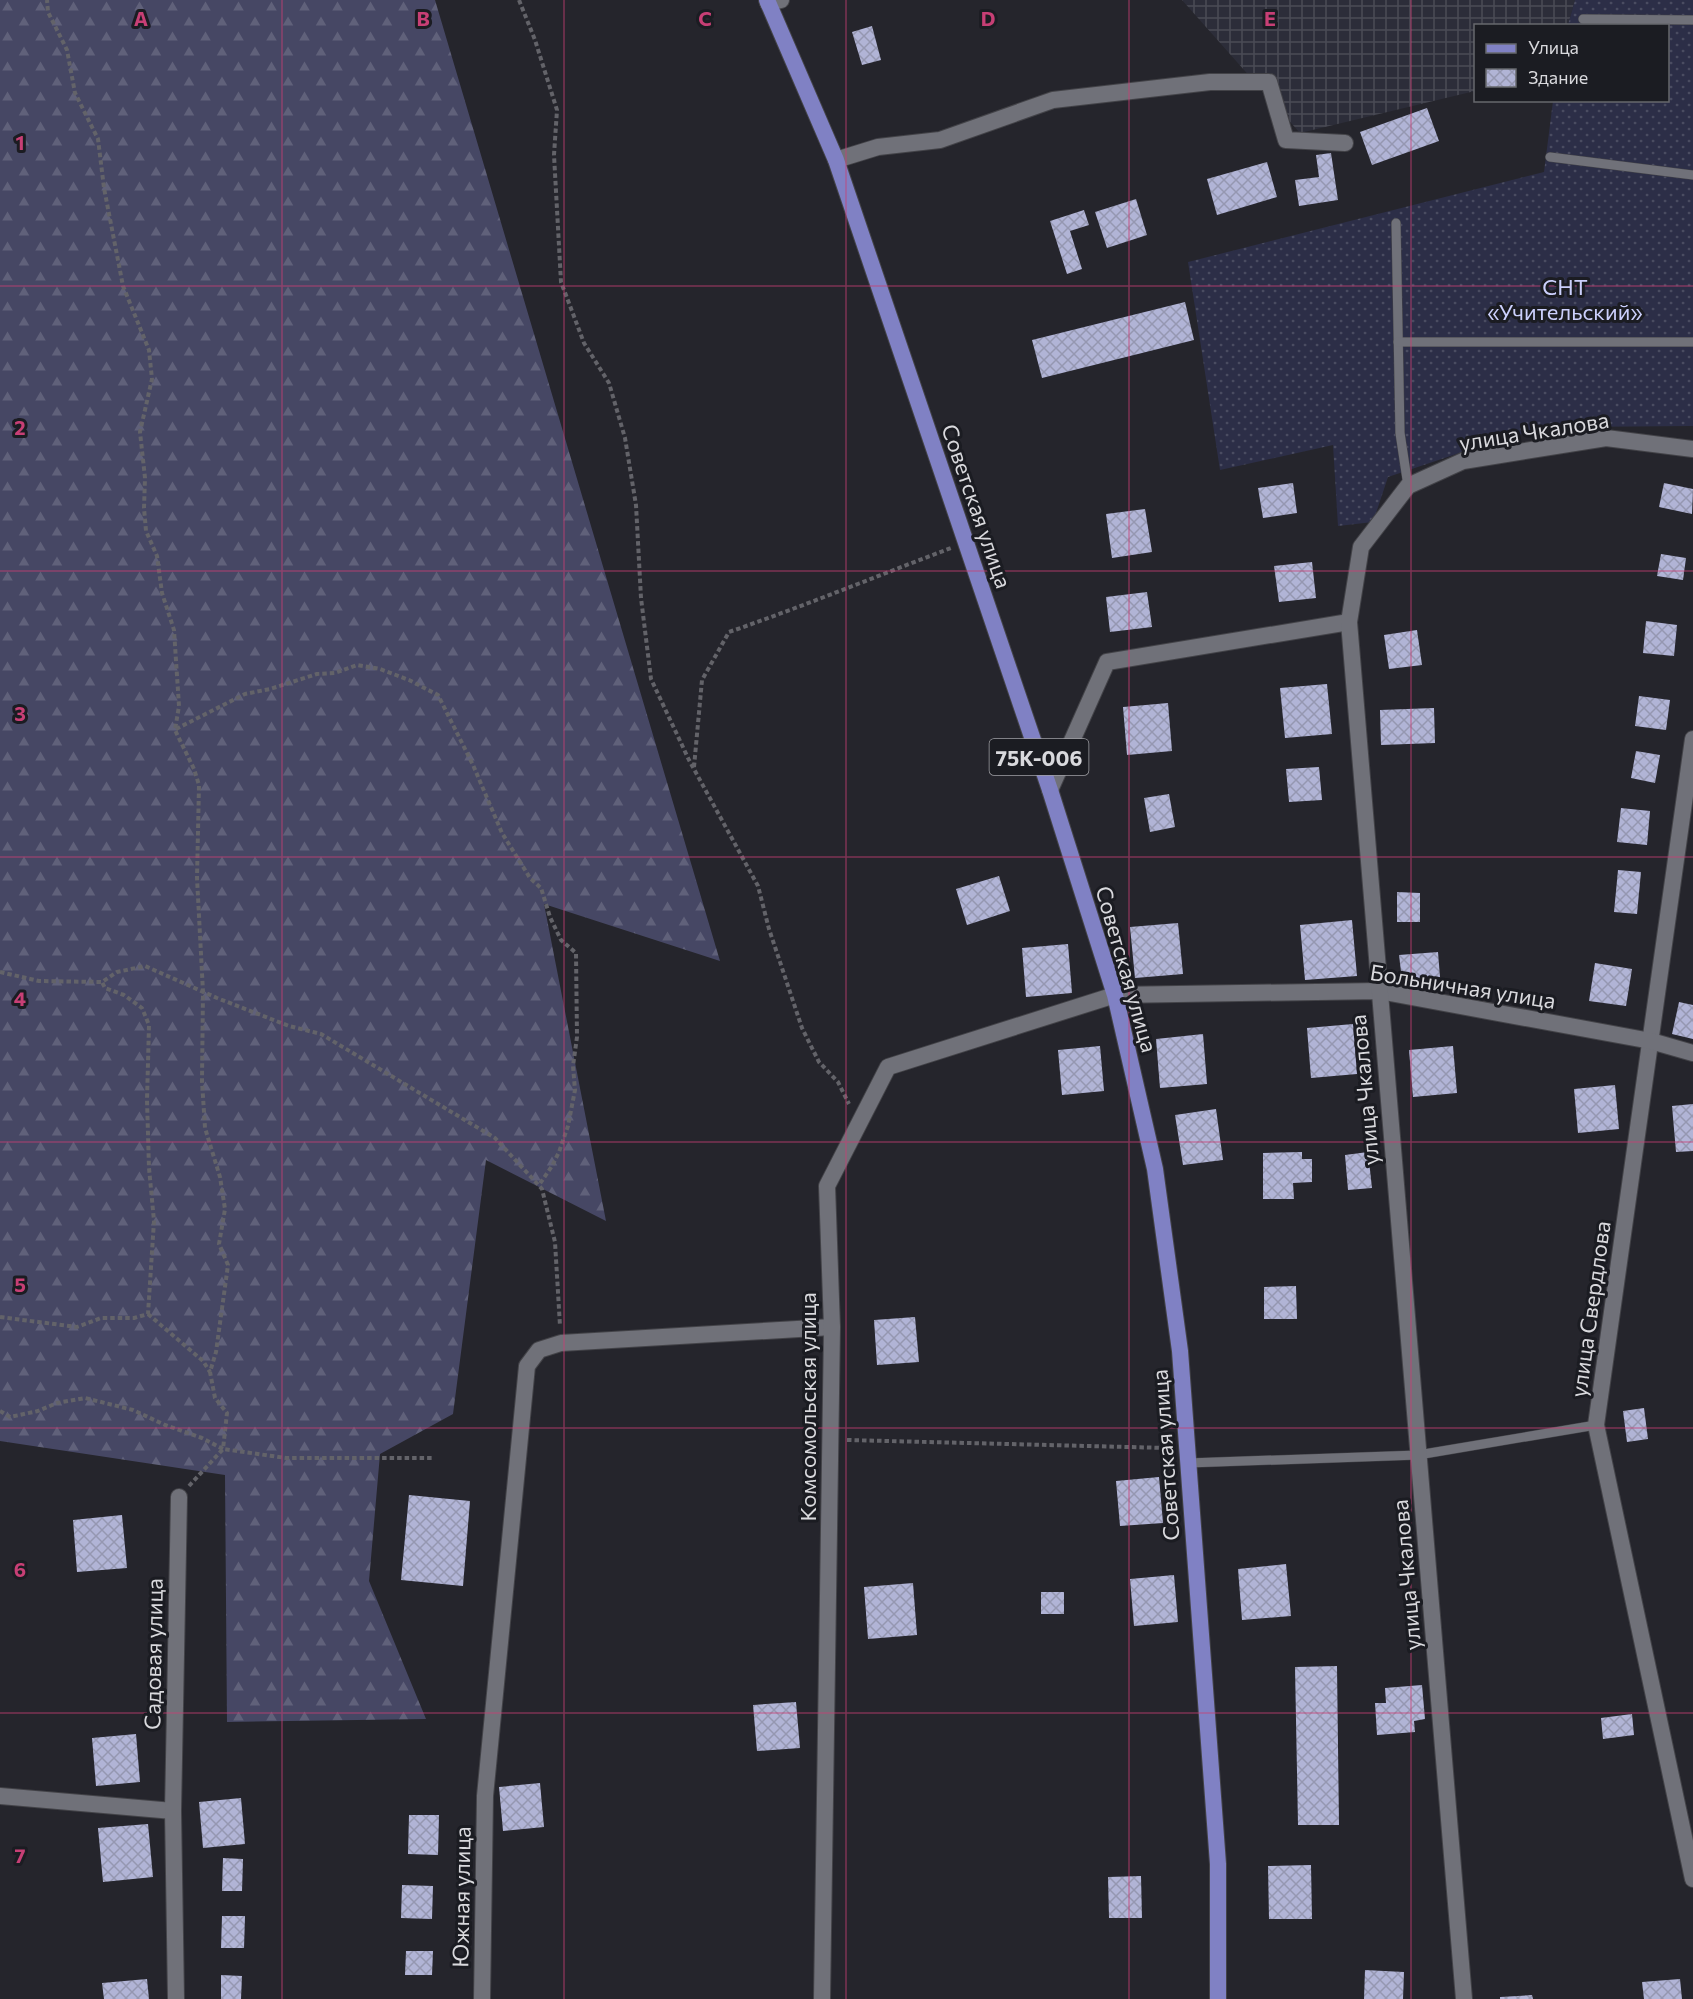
<svg xmlns="http://www.w3.org/2000/svg" width="1693" height="1999" font-family="Commissioner,sans-serif">
  <style>
    .industrial { fill: url(#industrial-grid) }
    .forest { fill: url(#forest-firs) }
    .garden { fill: url(#garden-dots) }
    .building { fill: url(#building-cross-hatch) }
    .lines { fill: none; stroke-linecap: round; stroke-linejoin: round }
    .service-casing { stroke: #434348; stroke-width: 10 }
    .minor-casing { stroke: #434348; stroke-width: 18 }
    .primary-casing { stroke: #434348; stroke-width: 18 }
    .path { stroke: #636369; stroke-width: 4; stroke-dasharray: 4.5 3; stroke-linecap: butt }
    .service { stroke: #707179; stroke-width: 9 }
    .minor { stroke: #707179; stroke-width: 16 }
    .primary { stroke: #8081c4; stroke-width: 16 }
    .grid { fill: none; stroke: #c73f75; stroke-width: 1.5; stroke-opacity: 0.55 }
    .labels { text-anchor: middle; dominant-baseline: central; stroke-width: 6; stroke-linejoin: round; paint-order: stroke }
    .shield { fill: #1b1c22; stroke: #a0a0a5; stroke-width: 1.5 }
    .shield-label { font-size: 21px; font-weight: bold; fill: #d9d9dd }
    .park-label { font-size: 22px; fill: #cbcffc; stroke: #1b1c22 }
    .street-label { font-size: 22px; fill: #d9d9dd; stroke: #1b1c22 }
    .grid-label { font-size: 20px; text-anchor: middle; font-weight: bold; fill: #c73f75; stroke: #1b1c22; stroke-width: 6; stroke-linejoin: round; paint-order: stroke }
  </style>
  <defs>
    <pattern id="industrial-grid" width="8" height="8" patternUnits="userSpaceOnUse" patternTransform="scale(1.5)"><rect width="8" height="8" fill="#2c2d39"/><path d="M0 4h8M4 0v8" fill="none" stroke="#4a4b55"/></pattern>
    <pattern id="forest-firs" width="22" height="20" patternUnits="userSpaceOnUse" patternTransform="scale(1.5)"><rect width="22" height="20" fill="#464764"/><path d="M5 1l3.5 6h-7zM16 11l3.5 6h-7z" fill="#60617a"/></pattern>
    <pattern id="garden-dots" width="8" height="8" patternUnits="userSpaceOnUse" patternTransform="scale(1.5)"><rect width="8" height="8" fill="#2c2e47"/><path d="M2 2h.1M6 6h.1" fill="none" stroke="#4a4c61" stroke-width="1.8" stroke-linecap="round"/></pattern>
    <pattern id="building-cross-hatch" width="8" height="8" patternUnits="userSpaceOnUse" patternTransform="scale(1.5)"><rect width="8" height="8" fill="#b1b4d6"/><path d="M0 0l8 8M0 8l8-8" fill="none" stroke="#9597b1"/></pattern>
  </defs>
  <rect width="100%" height="100%" fill="#25252c"/>
  <polygon class="industrial" points="1182,0 1575,0 1568,25 1476,26 1475,91 1300,133"/>
  <polygon class="forest" points="0,0 435,0 720,961 544,904 606,1221 486,1160 453,1414 380,1454 369,1581 426,1719 227,1722 225,1475 0,1441"/>
  <polygon class="garden" points="1575,0 1693,0 1693,426 1571,427 1510,436 1388,477 1373,522 1338,526 1333,445 1220,470 1188,262 1544,172 1553,101 1668,100 1668,26 1568,25"/>
  <g class="building">
    <polygon points="872,26 881,60 862,65 852,32"/>
    <polygon points="1427,108 1439,141 1372,165 1360,132"/>
    <polygon points="1331,153 1338,200 1299,206 1295,180 1319,177 1316,155"/>
    <polygon points="1267,162 1277,197 1217,215 1207,179"/>
    <polygon points="1136,199 1147,235 1107,248 1095,212"/>
    <polygon points="1084,210 1089,225 1070,231 1082,269 1067,274 1050,221"/>
    <polygon points="1185,302 1194,340 1042,378 1032,340"/>
    <polygon points="1293,483 1297,513 1263,518 1258,488"/>
    <polygon points="1664,483 1693,489 1692,514 1659,507"/>
    <polygon points="1145,509 1152,552 1112,558 1106,514"/>
    <polygon points="1661,554 1686,558 1683,580 1657,576"/>
    <polygon points="1312,562 1316,598 1279,602 1274,566"/>
    <polygon points="1147,592 1152,627 1110,632 1106,597"/>
    <polygon points="1646,621 1677,625 1674,656 1643,653"/>
    <polygon points="1417,630 1422,665 1389,669 1384,635"/>
    <polygon points="1327,684 1332,734 1285,738 1280,688"/>
    <polygon points="1639,696 1670,700 1666,730 1635,726"/>
    <polygon points="1168,703 1172,751 1127,755 1123,707"/>
    <polygon points="1434,708 1435,743 1381,745 1380,710"/>
    <polygon points="1636,751 1660,755 1655,783 1631,778"/>
    <polygon points="1319,767 1322,800 1289,802 1286,769"/>
    <polygon points="1169,794 1175,827 1150,832 1144,798"/>
    <polygon points="1621,808 1650,811 1647,845 1617,842"/>
    <polygon points="1618,870 1641,872 1637,914 1614,912"/>
    <polygon points="999,876 1010,911 967,925 956,889"/>
    <polygon points="1397,892 1420,893 1420,922 1397,922"/>
    <polygon points="1352,920 1357,976 1305,980 1300,925"/>
    <polygon points="1178,923 1183,974 1135,978 1130,927"/>
    <polygon points="1068,944 1072,993 1026,997 1022,948"/>
    <polygon points="1438,952 1440,977 1402,980 1399,955"/>
    <polygon points="1595,963 1632,969 1626,1006 1589,1001"/>
    <polygon points="1679,1002 1693,1005 1693,1039 1672,1034"/>
    <polygon points="1353,1024 1357,1074 1311,1078 1307,1028"/>
    <polygon points="1203,1034 1207,1084 1160,1088 1156,1039"/>
    <polygon points="1100,1046 1104,1091 1062,1095 1058,1050"/>
    <polygon points="1453,1046 1457,1093 1413,1097 1409,1050"/>
    <polygon points="1615,1085 1619,1129 1578,1133 1574,1089"/>
    <polygon points="1693,1104 1693,1151 1676,1152 1672,1106"/>
    <polygon points="1216,1109 1223,1160 1183,1165 1175,1115"/>
    <polygon points="1302,1152 1302,1159 1312,1159 1312,1182 1293,1183 1294,1199 1263,1199 1263,1153"/>
    <polygon points="1368,1152 1372,1188 1348,1190 1345,1155"/>
    <polygon points="1296,1286 1297,1319 1264,1319 1264,1287"/>
    <polygon points="915,1317 919,1362 877,1365 874,1320"/>
    <polygon points="1644,1408 1648,1439 1627,1442 1623,1411"/>
    <polygon points="1159,1477 1163,1523 1120,1526 1116,1481"/>
    <polygon points="409,1495 470,1501 463,1586 401,1580"/>
    <polygon points="122,1515 127,1568 77,1572 73,1520"/>
    <polygon points="1286,1564 1291,1616 1242,1620 1238,1569"/>
    <polygon points="1174,1575 1178,1622 1134,1626 1130,1579"/>
    <polygon points="913,1583 917,1635 868,1639 864,1587"/>
    <rect x="1041" y="1592" width="23" height="22"/>
    <polygon points="1337,1666 1339,1825 1298,1825 1295,1667"/>
    <polygon points="1422,1685 1425,1719 1414,1721 1415,1732 1377,1735 1375,1703 1386,1703 1385,1688"/>
    <polygon points="796,1702 800,1748 757,1751 753,1705"/>
    <polygon points="1632,1714 1634,1735 1603,1739 1601,1718"/>
    <polygon points="136,1734 140,1782 96,1786 92,1738"/>
    <polygon points="540,1783 544,1827 503,1831 499,1787"/>
    <polygon points="241,1798 245,1844 203,1848 199,1802"/>
    <polygon points="409,1815 439,1815 438,1855 408,1854"/>
    <polygon points="148,1824 153,1877 103,1882 98,1828"/>
    <polygon points="223,1858 243,1859 242,1891 222,1891"/>
    <polygon points="1311,1865 1312,1919 1269,1919 1268,1866"/>
    <polygon points="1141,1876 1142,1918 1109,1918 1108,1877"/>
    <polygon points="402,1885 433,1886 432,1919 401,1918"/>
    <polygon points="222,1916 245,1916 244,1948 221,1948"/>
    <polygon points="406,1951 433,1951 432,1975 405,1975"/>
    <polygon points="1365,1970 1404,1972 1403,1999 1364,1999"/>
    <polygon points="221,1975 242,1976 241,1999 221,1999"/>
    <polygon points="147,1979 149,1999 104,1999 102,1983"/>
    <polygon points="1680,1979 1682,1999 1644,1999 1642,1982"/>
    <polygon points="1532,1995 1533,1999 1500,1999 1500,1997"/>
  </g>
  <g class="lines">
    <g class="service-casing">
      <g id="service">
        <polyline points="1583,19 1693,20"/>
        <polyline points="1550,157 1693,175"/>
        <polyline points="1396,223 1400,433 1408,486"/>
        <polyline points="1398,342 1693,342"/>
        <polyline points="1188,1463 1418,1455 1596,1425"/>
      </g>
    </g>
    <g class="minor-casing">
      <g id="minor">
        <polyline points="768,3 781,0"/>
        <polyline points="836,160 878,147 940,140 1053,100 1210,82 1269,82 1286,140 1345,143"/>
        <polyline points="1693,739 1596,1425 1693,1879"/>
        <polyline points="1050,790 1107,662 1349,622"/>
        <polyline points="0,1796 173,1811"/>
        <polyline points="176,1999 173,1811 179,1497"/>
        <polyline points="482,1999 485,1796 527,1366 539,1350 561,1343 832,1327"/>
        <polyline points="822,1999 832,1327 827,1186 888,1067 1115,995 1379,991 1651,1041 1693,1053"/>
        <polyline points="1464,1999 1349,622 1361,547 1408,486 1463,461 1606,438 1693,449"/>
      </g>
    </g>
    <g class="primary-casing">
      <polyline id="primary" points="767,0 836,160 1050,790 1115,995 1155,1169 1180,1351 1218,1864 1218,1999"/>
    </g>
    <g class="path">
      <polyline points="519,0 535,40 557,110 554,155 561,282 584,343 609,383 625,438 636,505 641,598 651,679 689,760 758,886 769,929 802,1028 819,1062 838,1082 849,1104"/>
      <polyline points="176,729 245,694 270,689 317,674 335,673 357,665 380,669 409,680 438,695 473,765 502,833 530,878 541,888 550,917 561,940 576,953 577,1037 573,1066 575,1090 568,1126 559,1152 552,1166 539,1185"/>
      <path d="M694,767l8,-87 27,-48c75,-26 148,-56 222,-84"/>
      <polyline points="0,972 39,981 102,982"/>
      <polyline points="148,1314 203,1361 210,1372"/>
      <polyline points="0,1317 77,1327 101,1318 134,1318 148,1314 154,1221 149,1168 147,1100 149,1025 142,1008 124,995 105,988 102,982 117,972 145,966 217,998 289,1026 321,1034 495,1138 542,1189 555,1242 560,1326"/>
      <polyline points="0,1411 10,1417 38,1411 57,1403 85,1398 133,1410 165,1425 202,1438 223,1449 227,1413 215,1398 210,1372 216,1352 228,1265 219,1244 225,1209 220,1177 205,1128 202,1081 203,992 197,878 199,785 194,769 175,730 179,706 174,630 162,593 157,556 146,531 144,508 145,478 140,432 152,379 149,350 123,286 104,188 98,139 75,93 67,50 48,12 47,0"/>
      <polyline points="847,1440 1167,1448"/>
      <polyline points="189,1486 223,1449 286,1458 432,1458"/>
    </g>
    <use href="#service" class="service"/>
    <use href="#minor" class="minor"/>
    <use href="#primary" class="primary"/>
  </g>
  <path class="grid" d="M282,0v1999M564,0v1999M846,0v1999M1129,0v1999M1411,0v1999M0,286h1693M0,571h1693M0,857h1693M0,1142h1693M0,1428h1693M0,1713h1693"/>
  <g class="labels">
    <rect class="shield" x="989.5" y="739" width="99" height="36" rx="4.5"/>
    <g class="shield-label">
      <text x="1039" y="757">75К-006</text>
    </g>
    <g class="park-label">
      <text x="1565" y="286">СНТ<tspan x="1565" dy="25">«Учительский»</tspan></text>
    </g>
    <g class="street-label">
      <text transform="translate(1534 431) rotate(-9)">улица Чкалова</text>
      <text transform="translate(977 506) rotate(71)">Советская улица</text>
      <text transform="translate(1127 969) rotate(74)">Советская улица</text>
      <text transform="translate(1463 986) rotate(9)">Больничная улица</text>
      <text transform="translate(1364 1090) rotate(-95)">улица Чкалова</text>
      <text transform="translate(1590 1309) rotate(-82)">улица Свердлова</text>
      <text transform="translate(807 1407) rotate(-90)">Комсомольская улица</text>
      <text transform="translate(1165 1455) rotate(-94)">Советская улица</text>
      <text transform="translate(1406 1575) rotate(-95)">улица Чкалова</text>
      <text transform="translate(153 1654) rotate(-89)">Садовая улица</text>
      <text transform="translate(461 1897) rotate(-89)">Южная улица</text>
    </g>
  </g>
  <g class="grid-label">
    <text x="141" y="26">A</text>
    <text x="423" y="26">B</text>
    <text x="705" y="26">C</text>
    <text x="988" y="26">D</text>
    <text x="1270" y="26">E</text>
    <text x="20" y="150">1</text>
    <text x="20" y="435">2</text>
    <text x="20" y="721">3</text>
    <text x="20" y="1006">4</text>
    <text x="20" y="1292">5</text>
    <text x="20" y="1577">6</text>
    <text x="20" y="1863">7</text>
  </g>
  <rect x="1474" y="24" width="195" height="78" fill="#1b1c22" stroke="#67686d" stroke-width="1.5"/>
  <rect x="1486" y="44" width="30" height="9" fill="#8081c4" stroke="#67686d" stroke-width="1.5"/>
  <text x="1528" y="54" font-size="18" fill="#d9d9dd">Улица</text>
  <rect x="1486" y="69" width="30" height="18" fill="url(#building-cross-hatch)" stroke="#67686d" stroke-width="1.5"/>
  <text x="1528" y="84" font-size="18" fill="#d9d9dd">Здание</text>
</svg>
